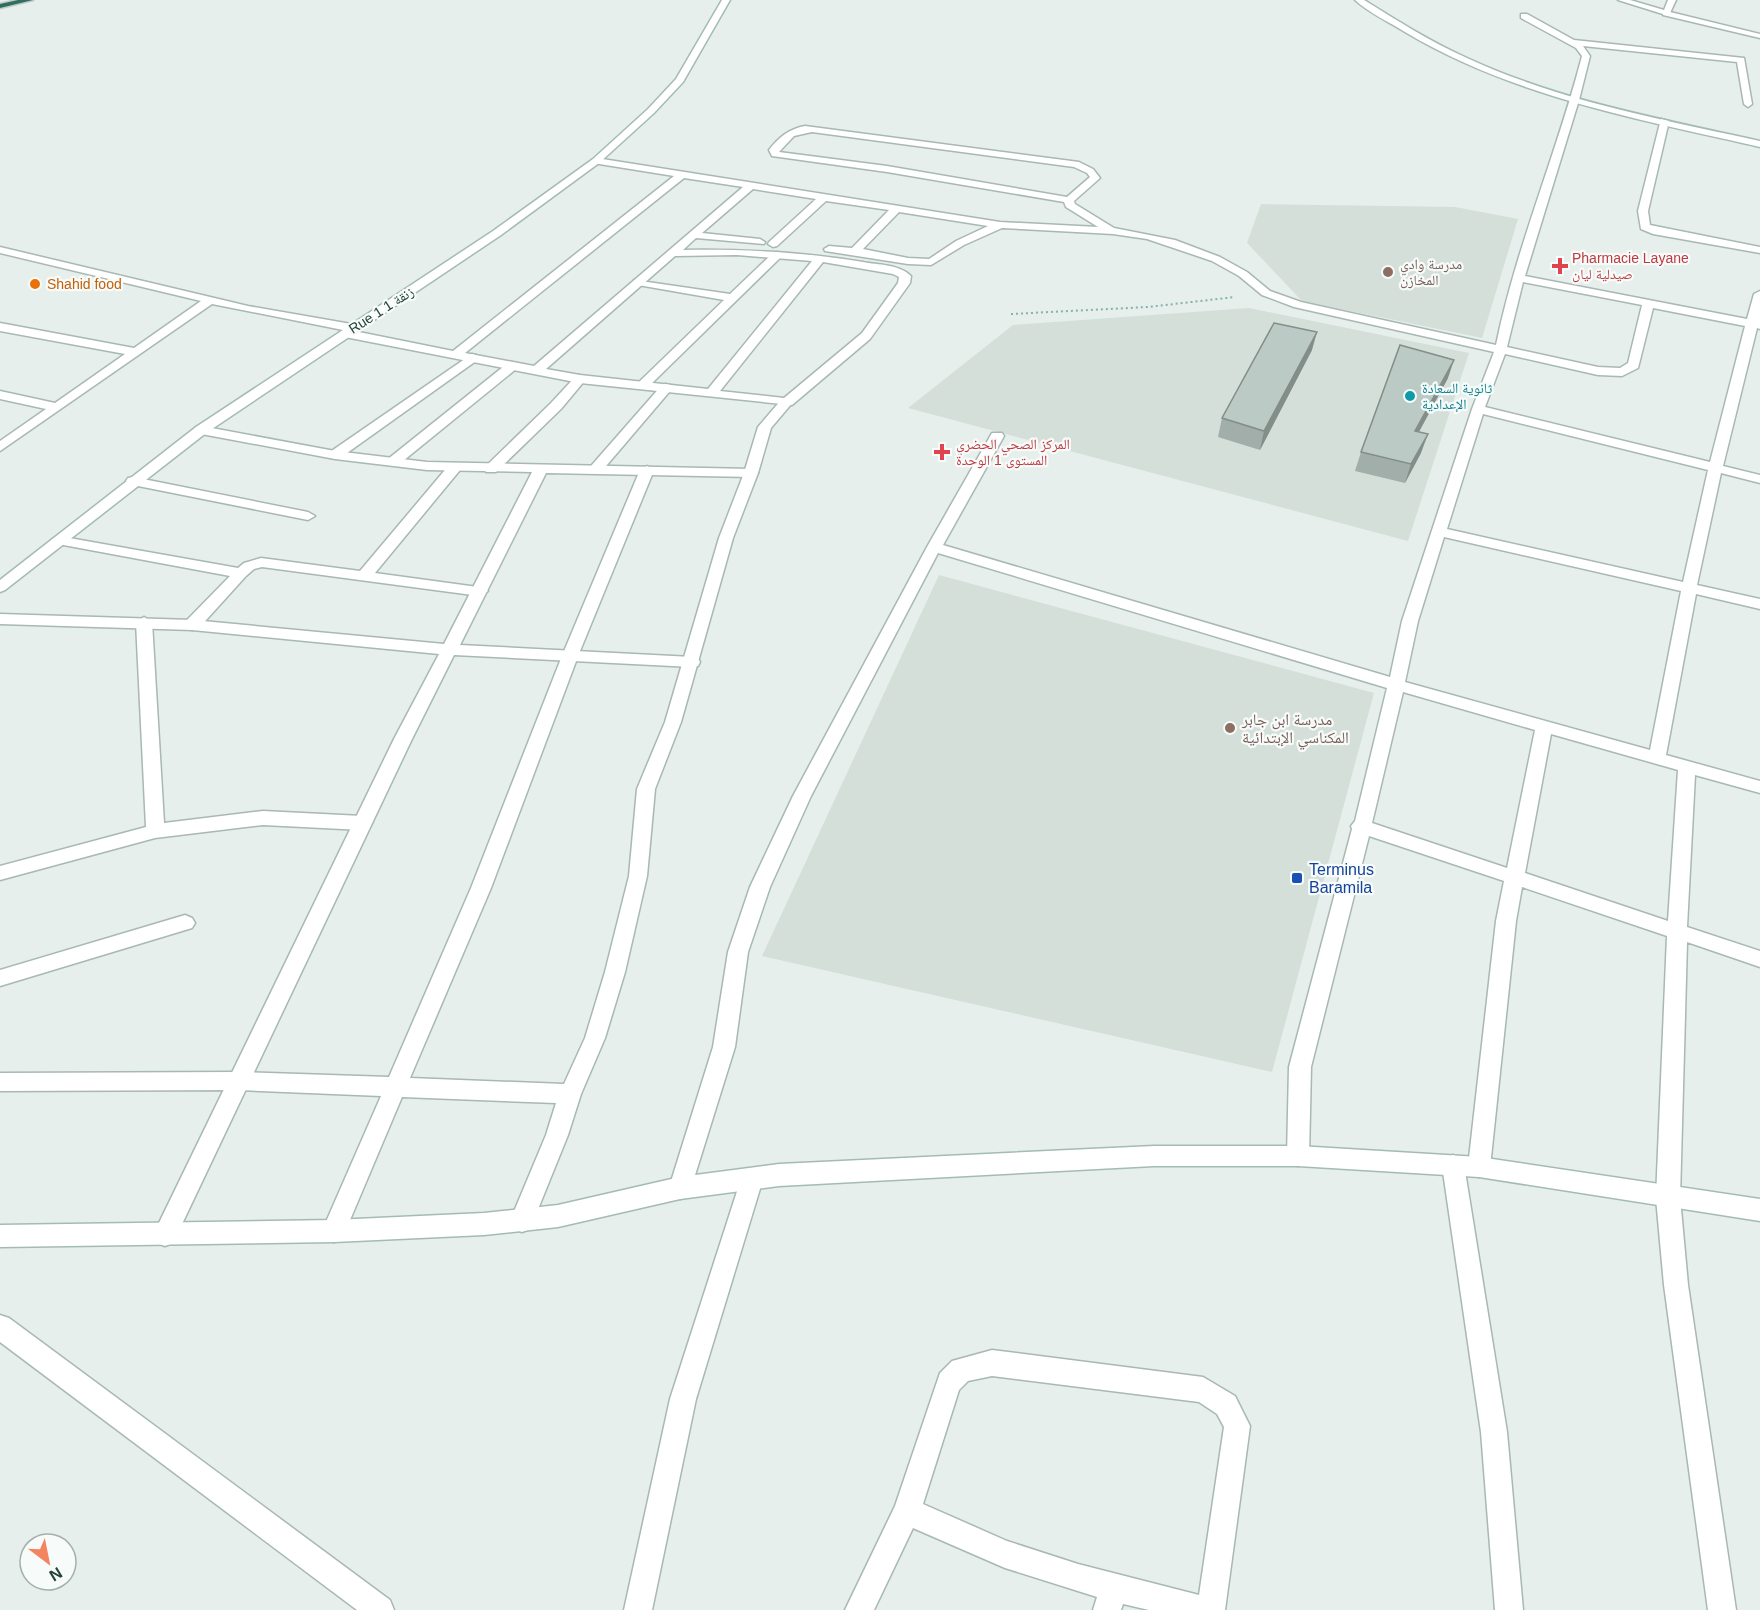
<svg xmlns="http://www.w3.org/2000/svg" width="1760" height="1610" font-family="Arial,'Noto Naskh Arabic',sans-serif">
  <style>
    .built { fill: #d4dfda }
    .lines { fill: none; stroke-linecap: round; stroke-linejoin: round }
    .lane-casing { stroke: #a8b8b2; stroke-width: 3 }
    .street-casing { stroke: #a8b8b2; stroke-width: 3 }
    .secondary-casing { stroke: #a4bbb3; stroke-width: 3 }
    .highway-casing { stroke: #c2cac8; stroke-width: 3 }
    .path { stroke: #86b3a5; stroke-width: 2; stroke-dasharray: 2 3; stroke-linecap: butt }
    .lane { fill: #fff; fill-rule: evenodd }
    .street { fill: #fff; fill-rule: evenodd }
    .secondary { fill: #fff; fill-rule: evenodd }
    .highway { fill: #2f6f62; fill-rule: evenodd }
    .wall { fill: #a1aea9 }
    .shaded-wall { fill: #838d89 }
    .building { fill: #bbcac4; stroke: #838d89; stroke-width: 1.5 }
    .health-dot { fill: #e0444e; stroke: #f7fbf9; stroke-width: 2 }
    .education-dot { fill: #8d6e63; stroke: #f7fbf9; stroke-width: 2 }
    .food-dot { fill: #e8710a; stroke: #f7fbf9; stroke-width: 2 }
    .culture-dot { fill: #0f9aa8; stroke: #f7fbf9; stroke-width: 2 }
    .transit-dot { fill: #1a4fb4; stroke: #f7fbf9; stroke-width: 2 }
    .labels { text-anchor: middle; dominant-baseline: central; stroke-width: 4.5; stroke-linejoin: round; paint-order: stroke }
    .far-health-label { font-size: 14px; fill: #be3a42; stroke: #f7fbf9; text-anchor: start }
    .far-education-label { font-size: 14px; fill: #785e54; stroke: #f7fbf9; text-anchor: start }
    .far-food-label { font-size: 14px; fill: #c56008; stroke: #f7fbf9; text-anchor: start }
    .far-street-label { font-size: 14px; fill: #24423a; stroke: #f7fbf9 }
    .far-culture-label { font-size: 14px; fill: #0d838f; stroke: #f7fbf9; text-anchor: start }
    .education-label { font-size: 16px; fill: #785e54; stroke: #f7fbf9; text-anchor: start }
    .transit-label { font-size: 16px; fill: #164399; stroke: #f7fbf9; text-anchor: start }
  </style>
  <rect width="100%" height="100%" fill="#e6efeb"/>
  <g class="built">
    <polygon points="1261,204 1455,207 1518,219 1482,338 1302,301 1247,243"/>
    <polygon points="1249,308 1469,353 1408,541 908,408 1013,325"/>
    <polygon points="939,575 1374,693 1272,1072 762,956"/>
  </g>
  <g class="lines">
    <g class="lane-casing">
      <g id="lane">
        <polygon points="1666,11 1760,34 1760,38 1663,15 1663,11"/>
        <polygon points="777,252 782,255 781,257 647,388 639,388 637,385 639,382 724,300 638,285 634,284 634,280 730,294 773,253"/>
        <polygon points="472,354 476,355 476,361 340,458 330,458 328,455 330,452"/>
        <polygon points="512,362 518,366 516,369 398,465 388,465 386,462 388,459 508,363"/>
        <polygon points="580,375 586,379 561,409 496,472 486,472 484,469 486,466 551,403 576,376"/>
        <polygon points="666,384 670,385 672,388 670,391 601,472 591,472 589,469 591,466 662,385"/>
        <polygon points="787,398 793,402 771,428 758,473 733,538 681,722 655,789 647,876 625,972 605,1038 581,1094 568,1135 530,1229 522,1232 514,1229 510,1221 546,1135 556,1103 402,1097 342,1239 334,1242 326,1239 322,1231 381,1096 239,1090 0,1091 0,1073 239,1072 389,1077 471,888 562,656 640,470 647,466 654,470 578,656 491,888 410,1078 564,1084 585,1038 605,972 629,876 637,789 665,722 719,538 744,473 758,427 782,399"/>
        <polygon points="455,463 462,467 460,470 375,573 485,588 488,591 480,596 262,567 254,569 246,576 198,629 192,630 184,625 186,621 230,576 58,544 51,540 58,536 238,568 244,563 261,558 360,571 450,464"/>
        <polygon points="133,477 308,512 315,516 308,520 128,484 126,481 128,478"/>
        <polygon points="144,617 152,622 164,823 263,811 362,816 368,818 371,823 368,828 362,830 263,825 155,838 0,880 0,866 146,827 136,622"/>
        <polygon points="185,915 192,918 195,923 192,928 0,986 0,970"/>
        <polygon points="752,1168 760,1172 763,1179 696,1399 652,1610 624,1610 670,1399 741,1179 744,1172"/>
        <path d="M992,1350l211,27 32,19 15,30 -25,184h-76l-26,-6 -2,6h-28l4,-13 -92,-29 -92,-40 -39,82h-29l50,-104 45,-133 12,-12zM992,1376l207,26 18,12 7,13 -25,168 -121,-31 -71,-23 -84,-37 36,-114 9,-9z"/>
      </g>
    </g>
    <g class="street-casing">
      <g id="street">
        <polygon points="1618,0 1630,0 1664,10 1668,0 1676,0 1670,13 1666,15"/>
        <path d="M1521,14h6l47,26 170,18 8,46 -4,3 -4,-3 -7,-42 -154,-16 7,10 -11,44 -54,176 222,43 7,-25 6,-3v38l-3,-1 -34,138 37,9v8l-39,-10 -24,112 63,14v10l-64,-15 -30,161 94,26v12l-65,-18 -8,152 73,24v16l-73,-25 -7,256 8,87 48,325h-28l-44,-325 -8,-87 11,-262 -145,-49 -6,34 -26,246 -3,7 -8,3 -8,-3 -3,-7 28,-246 8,-40 -135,-45 -58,231 -2,89 -3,7 -8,3 -8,-3 -3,-7 2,-89 63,-238 -1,-3 4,-5 32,-133 -449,-135 -127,243 -41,91 -22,65 -13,95 -44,141 -3,8 -8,3 -8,-3 -3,-8 44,-141 15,-95 22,-65 43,-91 134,-249 65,-114h10l2,3 -61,109 447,132 12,-56 70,-212 22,-57 -200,-45 -32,-12 -23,-19 -27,-15 -65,-22 -34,-5 -111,-6 -38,17 -33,20 -23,-1 -83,-13 -1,-2 5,-3 23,2 37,-38 -63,-9 -49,45 -4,1 -5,-3 1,-2 47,-43 -63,-10 -51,44 58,6 5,3 -1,2 -68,-6 -13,12c61,-1 120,2 180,12 15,3 36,2 48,14l-1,7 -40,56 -78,66 -212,-22 -235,-46 -6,-4 4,-3 -131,-26 -212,147v-10l46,-32 -46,-10v-8l55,12 70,-49 -125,-23v-8l134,25 67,-47 -201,-48v-6l248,59 109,19 2,3 -5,3 99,20 221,-175 -81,-13 -2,-2 5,-3 404,64 98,5 -32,-20 -2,-5 -177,-30 -115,-16 -3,-6c10,-13 20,-21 36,-24l274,36 14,7 7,9 -26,23 1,3 39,24 61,12 45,17 27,15 23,19 31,11 195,43c20,-98 61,-192 86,-289l-6,-8 -55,-30zM812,132l262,35 13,6 3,4 -23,20 -180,-31 -108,-14 15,-16zM684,178l59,9 -209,179 -69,-13zM899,212l89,14 -32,15 -27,18 -21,-1 -45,-9zM737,255l75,6 -104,128 -128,-14 -34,-6 129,-113zM823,262l70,12 6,3 -1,6 -36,50 -78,65 -64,-7zM1523,282l119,23 -14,58 -8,5 -22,-1 -91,-20zM1653,308l92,18 -35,136 -225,-55 20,-53 93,21 24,1 16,-8zM1483,414l225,56 -25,112 -236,-53zM1444,537l237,54 -31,159 -245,-68 13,-61zM1403,692l132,38 -28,138 -135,-45zM1551,734l127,36 -10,151 -143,-48z"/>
        <polygon points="1661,119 1669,121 1648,211 1650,225 1760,247 1760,253 1653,234 1641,229 1638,211"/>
        <polygon points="201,426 335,451 427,462 751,469 758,473 751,477 546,473 460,645 692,657 698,658 700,662 698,666 692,667 454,655 412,739 173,1243 165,1246 157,1243 153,1235 157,1227 394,739 439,654 192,630 0,624 0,614 192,620 444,644 532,472 427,470 335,459 196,433 194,430 196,427"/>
        <polygon points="1453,1155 1461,1158 1464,1165 1507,1432 1523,1610 1495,1610 1481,1432 1442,1165 1445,1158"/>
        <polygon points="0,1315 9,1318 390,1600 394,1610 357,1610 0,1342"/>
      </g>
    </g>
    <g class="secondary-casing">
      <g id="secondary">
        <polygon points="722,0 730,0 683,82 654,113 599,163 501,235 206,433 5,590 0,592 0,580 196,427 493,231 593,159 648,109 676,79"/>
        <path d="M1355,0h9c34,21 67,42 103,58 93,43 194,61 293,83v6c-121,-28 -246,-50 -355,-115 -16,-10 -36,-19 -50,-32z"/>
        <polygon points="1154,1146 1298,1146 1479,1157 1760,1199 1760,1221 1479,1177 1298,1166 1154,1166 779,1186 680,1199 558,1227 484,1235 334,1242 0,1247 0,1225 334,1220 484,1213 558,1205 680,1177 779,1164"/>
      </g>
    </g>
    <g class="highway-casing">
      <polygon id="highway" points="18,0 33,0 0,8 0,4"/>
    </g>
    <polyline class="path" points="1011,314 1148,307 1235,297"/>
    <use href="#lane" class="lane"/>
    <use href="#street" class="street"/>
    <use href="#secondary" class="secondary"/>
    <use href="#highway" class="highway"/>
  </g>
  <g class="wall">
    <polygon points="1312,350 1260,450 1218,437 1222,418"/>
    <polygon points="1448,378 1419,432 1421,453 1405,483 1355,471 1361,452"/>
  </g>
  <g class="shaded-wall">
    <polygon points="1317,332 1312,350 1260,450 1264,431"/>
    <polygon points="1454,360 1448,378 1409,450 1415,431"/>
    <polygon points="1428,434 1421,453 1405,483 1411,464"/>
  </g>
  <g class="building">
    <polygon points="1274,323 1317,332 1264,431 1222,418"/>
    <polygon points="1400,345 1454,360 1415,431 1428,434 1411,464 1361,452"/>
  </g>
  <g class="health-dot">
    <path d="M1557 257h6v6h6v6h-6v6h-6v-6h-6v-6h6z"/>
    <path d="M939 443h6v6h6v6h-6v6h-6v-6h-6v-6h6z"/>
  </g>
  <g class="education-dot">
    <circle cx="1388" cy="272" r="6"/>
    <circle cx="1230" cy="728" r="6"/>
  </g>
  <circle class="food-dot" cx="35" cy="284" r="6"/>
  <circle class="culture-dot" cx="1410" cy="396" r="6"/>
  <rect class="transit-dot" x="1291" y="872" width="12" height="12" rx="3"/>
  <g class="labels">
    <g class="far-health-label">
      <text x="1572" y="258">Pharmacie Layane<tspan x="1572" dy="16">صيدلية ليان</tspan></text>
      <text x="956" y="444">المركز الصحي الحضري<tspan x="956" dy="16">المستوى 1 الوحدة</tspan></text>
    </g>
    <g class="far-education-label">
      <text x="1400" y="264">مدرسة وادي<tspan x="1400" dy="16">المخازن</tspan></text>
    </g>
    <g class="far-food-label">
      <text x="47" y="284">Shahid food</text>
    </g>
    <g class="far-street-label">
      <text transform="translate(381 310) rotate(-33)">Rue 1 زنقة 1</text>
    </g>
    <g class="far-culture-label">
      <text x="1422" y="388">ثانوية السعادة<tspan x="1422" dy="16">الإعدادية</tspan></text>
    </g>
    <g class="education-label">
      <text x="1242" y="719">مدرسة ابن جابر<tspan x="1242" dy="18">المكناسي الإبتدائية</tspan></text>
    </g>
    <g class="transit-label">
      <text x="1309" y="869">Terminus<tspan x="1309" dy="18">Baramila</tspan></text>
    </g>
  </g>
  <g transform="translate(48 1562) rotate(148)"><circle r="28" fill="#f7fbf9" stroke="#a3b1ad" stroke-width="1.5"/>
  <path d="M0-4.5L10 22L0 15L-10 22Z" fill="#f4845f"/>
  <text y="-9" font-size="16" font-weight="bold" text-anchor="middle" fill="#24423a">N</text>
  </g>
</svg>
